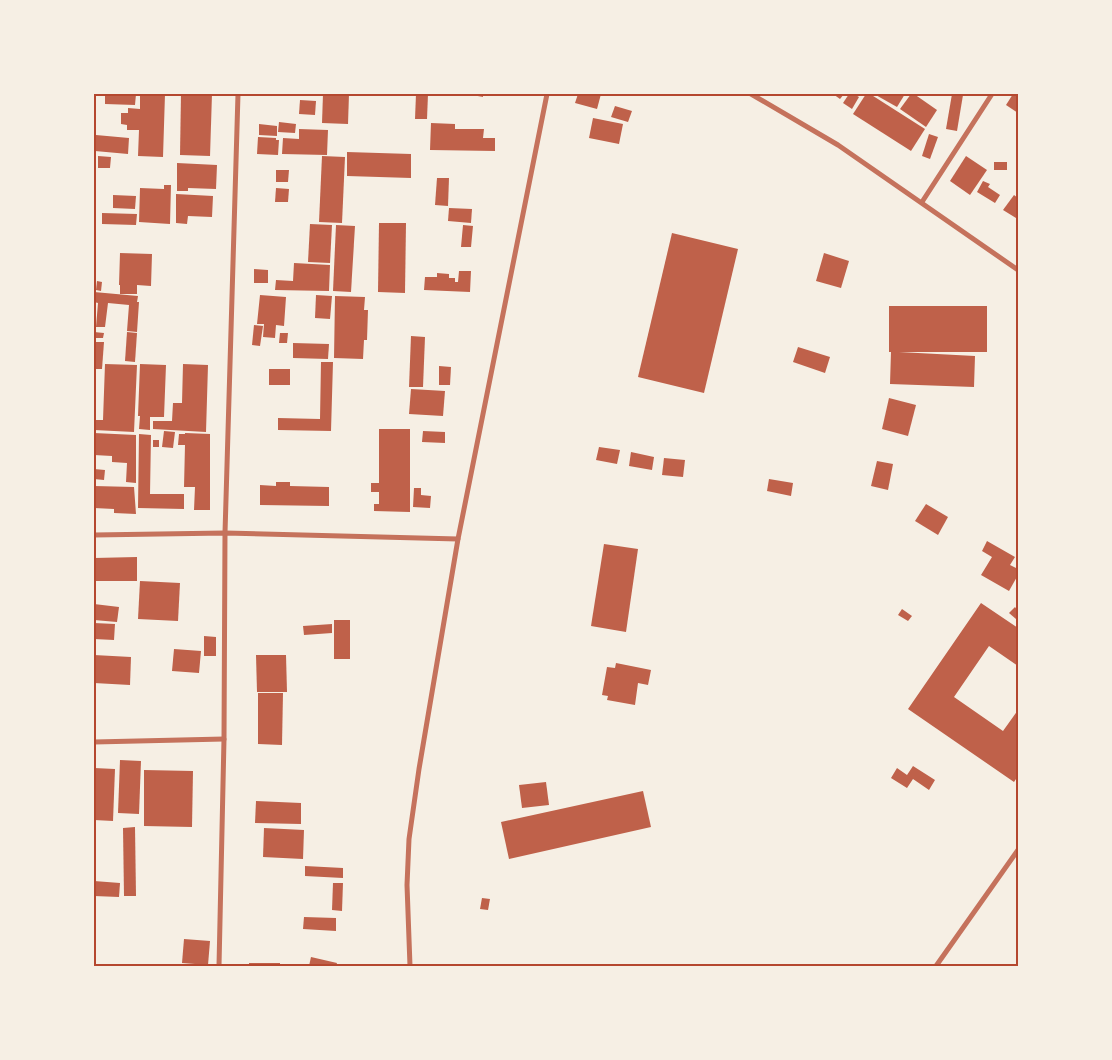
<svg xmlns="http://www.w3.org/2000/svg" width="1112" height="1060" font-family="'Noto Sans',sans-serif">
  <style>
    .building { fill: #bf614a }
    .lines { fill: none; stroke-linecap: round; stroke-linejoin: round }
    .minor { stroke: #c5725c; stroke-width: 5 }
    .neatline { fill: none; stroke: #b5482f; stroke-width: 2 }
  </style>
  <rect width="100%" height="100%" fill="#f6efe4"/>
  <g class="building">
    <polygon points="105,94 136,94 135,105 105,104"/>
    <polygon points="140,94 165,94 163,157 138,156 139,130 127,130 127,125 121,124 121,113 128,113 128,108 140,109"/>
    <polygon points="181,94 212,94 210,156 180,155"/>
    <polygon points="323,94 349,94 348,124 322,123"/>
    <polygon points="416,94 428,94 427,119 415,119"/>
    <polygon points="467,94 483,94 483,97"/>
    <polygon points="578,94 601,94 597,109 575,103"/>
    <polygon points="833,94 844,94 840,99"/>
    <polygon points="849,94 854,94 859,97 852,109 843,103"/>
    <polygon points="866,94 870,94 925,129 911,151 853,114"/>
    <polygon points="874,94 905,94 897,107"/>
    <polygon points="911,94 914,94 937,110 926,127 900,109"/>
    <polygon points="952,94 963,95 957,131 946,129"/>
    <polygon points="1013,94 1018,94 1018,113 1006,105"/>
    <polygon points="300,100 316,101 315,115 299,114"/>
    <polygon points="615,106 632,111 628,122 611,117"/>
    <polygon points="593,118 623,124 619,144 589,138"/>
    <polygon points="279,122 296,124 295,133 278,132"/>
    <polygon points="431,123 455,124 455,129 484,129 483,138 495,138 495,151 430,150"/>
    <polygon points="259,124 277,126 277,136 259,135"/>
    <polygon points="299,129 328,130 327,155 282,154 283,138 299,139"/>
    <polygon points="929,134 938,137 930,159 922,156"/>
    <polygon points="96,135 129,138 128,154 95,151"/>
    <polygon points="258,137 276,138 276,140 279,140 278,155 257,154"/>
    <polygon points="347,152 411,154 411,178 347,176"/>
    <polygon points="98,156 111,157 110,168 98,168"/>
    <polygon points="322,156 345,157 342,223 319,222"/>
    <polygon points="966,156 987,170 970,195 950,181"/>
    <rect x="994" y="162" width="13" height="8"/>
    <polygon points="177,163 217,165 216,189 188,188 188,191 177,191"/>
    <polygon points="276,170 289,170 288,182 276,182"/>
    <polygon points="437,178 449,178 448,206 435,205"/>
    <polygon points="983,181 990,184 988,187 1000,195 995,203 977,192"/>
    <polygon points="164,185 171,185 170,224 139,222 140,188 164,189"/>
    <polygon points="276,188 289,189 288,202 275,202"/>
    <polygon points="176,194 213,196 212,217 188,216 187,224 176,223"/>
    <polygon points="113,195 136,196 135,209 113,208"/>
    <polygon points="1014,195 1018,198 1018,215 1016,218 1003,210"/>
    <polygon points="449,208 472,209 471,223 448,221"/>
    <polygon points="102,213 137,214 136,225 102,224"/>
    <polygon points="379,223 406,223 405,293 378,292"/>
    <polygon points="310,224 332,225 330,263 308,262"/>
    <polygon points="336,225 355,226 351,292 333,291"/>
    <polygon points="463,225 473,226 471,247 461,247"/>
    <polygon points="672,233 738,249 704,393 638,377"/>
    <polygon points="120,253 152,254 151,286 137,285 137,294 120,294 120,285 119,285"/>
    <polygon points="824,253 849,261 841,288 816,281"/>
    <polygon points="294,263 330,265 329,291 275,290 276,280 293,281"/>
    <polygon points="254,269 268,270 268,283 254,283"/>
    <polygon points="459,271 471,271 470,292 424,290 425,277 437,277 437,273 449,274 449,278 455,278 455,282 458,282"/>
    <polygon points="97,281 102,282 101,291 96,290"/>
    <polygon points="94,292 138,296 137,302 139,302 137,332 127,331 129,305 108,303 105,327 96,327 98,303 94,302"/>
    <polygon points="260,295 286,297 284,326 276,325 275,338 263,337 264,324 257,324"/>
    <polygon points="316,295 332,296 330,319 315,318"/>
    <polygon points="335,296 365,297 364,310 368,310 367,340 364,340 363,359 334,358"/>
    <polygon points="889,306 987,306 987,352 899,352 975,356 974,387 890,384 891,352 889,352"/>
    <polygon points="254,325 263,326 260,346 252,345"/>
    <polygon points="94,332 104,333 103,338 94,338"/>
    <polygon points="127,332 137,333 135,362 125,361"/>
    <polygon points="280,333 288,333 287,343 279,343"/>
    <polygon points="411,336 425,337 423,387 409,387"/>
    <polygon points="94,342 104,342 102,369 94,369"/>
    <polygon points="293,343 329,344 328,359 293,358"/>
    <polygon points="798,347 830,357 825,373 793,362"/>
    <polygon points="321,362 333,362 331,431 278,430 278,418 320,419"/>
    <polygon points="105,364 137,365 134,432 94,430 94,420 103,420"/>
    <polygon points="140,364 166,365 164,417 150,417 150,430 139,429 140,416 138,416"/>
    <polygon points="183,364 208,365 206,432 153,429 153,421 172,421 173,403 182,403"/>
    <polygon points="439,366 451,367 450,385 439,385"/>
    <rect x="269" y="369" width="21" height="16"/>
    <polygon points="411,389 445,391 443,416 409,414"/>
    <polygon points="889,398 916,405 908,436 882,429"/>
    <polygon points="379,429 410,429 410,512 374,511 374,504 379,504 379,492 371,492 371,483 379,483"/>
    <polygon points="164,431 175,432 173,448 162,447"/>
    <polygon points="423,431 445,432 445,443 422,442"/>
    <polygon points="94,433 136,435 136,483 126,482 127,463 112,462 112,456 94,455"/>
    <polygon points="185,433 210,434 210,510 194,510 195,487 184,487 185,445 178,445 179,434 185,434"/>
    <polygon points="139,434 151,435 150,494 184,494 184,509 138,508"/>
    <rect x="153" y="440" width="6" height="7"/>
    <polygon points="599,447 620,450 617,464 596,460"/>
    <polygon points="631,452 654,457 652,470 629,466"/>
    <polygon points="664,458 685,460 683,477 662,475"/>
    <polygon points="877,461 893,464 888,490 871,486"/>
    <polygon points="94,469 105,470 104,480 94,479"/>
    <polygon points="769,479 793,483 791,496 767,491"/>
    <polygon points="276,482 290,482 290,486 329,487 329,506 260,505 260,485 276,486"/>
    <polygon points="94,486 134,487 136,514 114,513 114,509 94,508"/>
    <polygon points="414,488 421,488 421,495 431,496 430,508 413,507"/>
    <polygon points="926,504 948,517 938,535 915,521"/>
    <polygon points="987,541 1015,557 1010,565 1018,569 1018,575 1009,591 981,575 992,557 982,551"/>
    <polygon points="604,544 638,549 626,632 591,626"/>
    <polygon points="137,557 137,581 94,581 94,558"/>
    <polygon points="140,581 180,583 178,621 138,619"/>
    <polygon points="981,603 1018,628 1018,666 989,646 954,697 1003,731 1018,710 1018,776 1014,782 908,709"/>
    <polygon points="94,604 119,607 117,622 94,620"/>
    <polygon points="1015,607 1018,611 1018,617 1016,619 1009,613"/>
    <polygon points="902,609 912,616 908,621 898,615"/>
    <rect x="334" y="620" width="16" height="39"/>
    <polygon points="94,623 115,624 114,640 94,639"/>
    <polygon points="332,624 332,633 304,635 303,626"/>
    <polygon points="204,636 216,637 216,656 204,656"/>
    <polygon points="174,649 201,651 199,673 172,671"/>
    <polygon points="94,655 131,657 130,685 94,683"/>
    <polygon points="256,655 286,655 287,692 257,692"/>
    <polygon points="616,663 651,670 648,685 638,683 635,705 607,700 608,696 602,695 607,667 615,668"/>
    <polygon points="258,693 283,693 282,745 258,744"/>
    <polygon points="120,760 141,761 139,814 118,813"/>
    <polygon points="913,766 935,780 929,790 913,779 907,788 891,778 897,768 907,775"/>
    <polygon points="94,768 115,769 113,821 94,820"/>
    <polygon points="144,770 193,771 192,827 144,826"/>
    <polygon points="546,782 549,805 522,808 519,785"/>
    <polygon points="643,791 651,827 509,859 501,822"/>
    <polygon points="256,801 301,803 301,824 255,823"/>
    <polygon points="135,827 136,896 124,896 123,828"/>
    <polygon points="264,828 304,830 303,859 263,857"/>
    <polygon points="305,866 343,868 343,878 305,876"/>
    <polygon points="94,881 120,883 119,897 94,896"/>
    <polygon points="333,883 343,883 342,911 332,910"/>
    <polygon points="482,898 490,899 488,910 480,909"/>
    <polygon points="304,917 336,918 336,931 303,929"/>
    <polygon points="184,939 210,941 208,965 182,963"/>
    <polygon points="311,957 337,963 336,966 309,966"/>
    <rect x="249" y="963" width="31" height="3"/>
  </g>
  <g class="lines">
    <g class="minor">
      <polyline points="751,94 838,145 1018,270"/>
      <polyline points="922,202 992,94"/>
      <polyline points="94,535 225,533 458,539"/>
      <polyline points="94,742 224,739"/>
      <polyline points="219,966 224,739 225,533 238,94"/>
      <polyline points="410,966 407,885 409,839 419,769 458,539 547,94"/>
      <polyline points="936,966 1018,850"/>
    </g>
  </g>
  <rect width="1112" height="1060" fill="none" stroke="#f6efe4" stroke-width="190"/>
  <rect x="95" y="95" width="922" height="870" class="neatline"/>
</svg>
